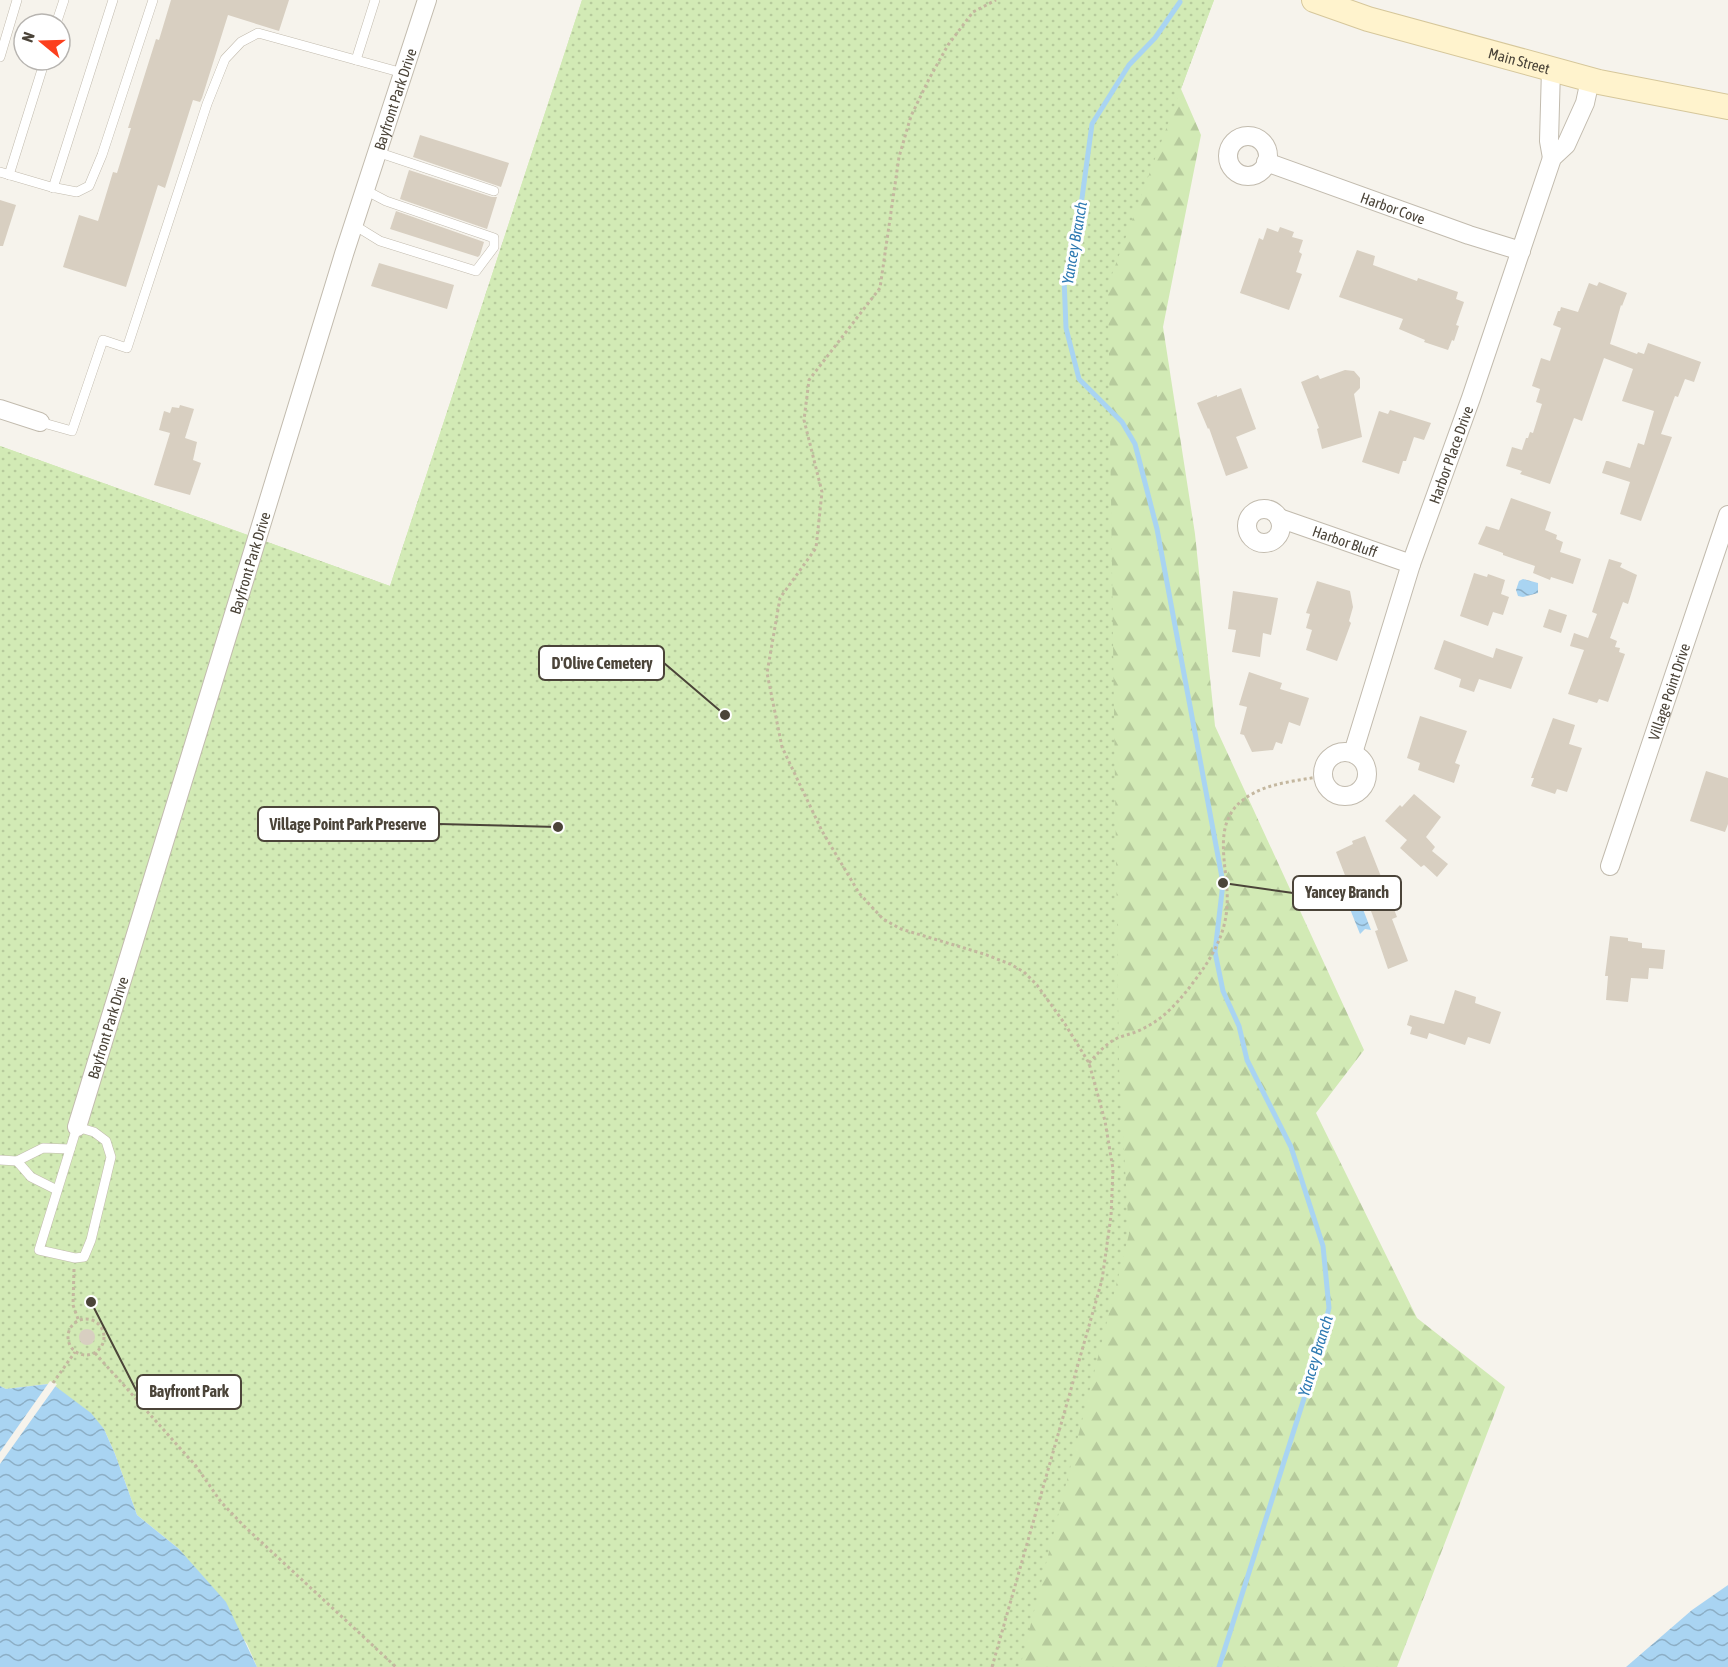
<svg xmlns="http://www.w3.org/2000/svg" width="1728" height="1667" font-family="'Asap Condensed',sans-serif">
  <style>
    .forest { fill: url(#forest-firs) }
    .park { fill: url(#park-dots) }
    .water { fill: url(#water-waves) }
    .pier { fill: #f6f3ec }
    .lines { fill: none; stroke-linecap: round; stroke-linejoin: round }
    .stream { stroke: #a9d4f2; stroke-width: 5 }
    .building { fill: #d8cfc1 }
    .lane-casing { stroke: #c2bbae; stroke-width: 10 }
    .street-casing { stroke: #c2bbae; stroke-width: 20 }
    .secondary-casing { stroke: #d6c79b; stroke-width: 26 }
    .path { stroke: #c4b79f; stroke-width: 3; stroke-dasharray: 3 3; stroke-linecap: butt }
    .lane { stroke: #fff; stroke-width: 9 }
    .street { stroke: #fff; stroke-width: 18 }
    .secondary { stroke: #fff3cd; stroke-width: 24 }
    .labels { text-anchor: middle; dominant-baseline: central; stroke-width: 6; stroke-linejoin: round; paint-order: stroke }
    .street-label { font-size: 15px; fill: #4b4439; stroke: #fff }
    .water-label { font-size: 16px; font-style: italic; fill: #2e7ab2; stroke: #fff }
    .leader { fill: none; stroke: #4b4439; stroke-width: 2 }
    .callout-dot { fill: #4b4439; stroke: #fff; stroke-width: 2 }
    .callout { fill: #fff; stroke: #4b4439; stroke-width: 2 }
    .callout-label { font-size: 16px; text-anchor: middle; font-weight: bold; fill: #4b4439 }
  </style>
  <defs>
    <pattern id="forest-firs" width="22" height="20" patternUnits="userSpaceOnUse" patternTransform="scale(1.5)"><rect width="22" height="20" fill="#d2eab5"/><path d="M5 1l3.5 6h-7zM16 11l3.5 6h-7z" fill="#b6ca9c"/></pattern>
    <pattern id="park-dots" width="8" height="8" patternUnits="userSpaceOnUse" patternTransform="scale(1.5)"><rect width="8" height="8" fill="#d2eab5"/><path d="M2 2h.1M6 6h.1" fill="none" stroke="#b6ca9c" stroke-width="1.8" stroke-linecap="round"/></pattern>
    <pattern id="water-waves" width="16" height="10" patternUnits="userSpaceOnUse" patternTransform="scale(1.5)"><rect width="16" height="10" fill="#a9d4f2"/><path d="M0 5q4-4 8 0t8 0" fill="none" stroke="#8caec5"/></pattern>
  </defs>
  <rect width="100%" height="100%" fill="#f6f3ec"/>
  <polygon class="forest" points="582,0 1214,0 1181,89 1201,135 1163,327 1195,534 1215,726 1364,1050 1316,1113 1417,1318 1505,1387 1397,1667 257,1667 0,446 390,586"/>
  <polygon class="park" points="582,0 1214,0 1108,285 1119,1067 1129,1234 1020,1667 257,1667 247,1644 179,1549 137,1515 115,1454 104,1429 55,1386 48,1384 6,1389 0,1386 0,446 390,586"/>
  <g class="water">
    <polygon points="1523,579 1538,583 1538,593 1523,597 1518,596 1516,590 1519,581"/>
    <polygon points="1361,904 1371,930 1365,929 1360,934 1350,909"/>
    <polygon points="48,1384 55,1386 91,1413 104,1429 115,1454 137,1515 179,1549 226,1602 257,1667 0,1667 0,1386 6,1389"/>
    <polygon points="1728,1585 1728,1667 1626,1667 1692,1610"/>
  </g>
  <polygon class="pier" points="50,1381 57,1384 0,1464 0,1452"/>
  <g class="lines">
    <polyline class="stream" points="1180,2 1155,38 1129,65 1092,124 1077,235 1064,278 1066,328 1079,379 1122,422 1135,444 1157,529 1223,883 1215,952 1223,991 1239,1026 1247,1060 1291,1147 1323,1246 1329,1308 1314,1367 1219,1667"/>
  </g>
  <g class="building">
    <polygon points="171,0 289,0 279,31 228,15 202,98 200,102 193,100 165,188 158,185 126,287 63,267 79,215 98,221 113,172 117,173 131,128 128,128 156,39 159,40"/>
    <polygon points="420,135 509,163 501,187 413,157"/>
    <polygon points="409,170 492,197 497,197 487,229 400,199"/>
    <polygon points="0,200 16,205 3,246 0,246"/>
    <polygon points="396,211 484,242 480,255 478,257 390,229"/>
    <polygon points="1280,227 1294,232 1292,237 1303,240 1299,252 1302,254 1296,272 1302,274 1289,310 1240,293 1259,238 1263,240 1267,228 1278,232"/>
    <polygon points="1357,250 1375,256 1373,265 1417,281 1418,278 1458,292 1456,299 1464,302 1456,325 1459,326 1454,341 1452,340 1448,350 1424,342 1425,340 1399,329 1403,319 1339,297"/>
    <polygon points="379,263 454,285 447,309 371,286"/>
    <polygon points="1599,282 1627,293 1622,306 1621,305 1610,344 1637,354 1638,352 1644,354 1648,343 1701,362 1694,382 1685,379 1678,397 1675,396 1661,434 1672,437 1641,521 1620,514 1630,482 1602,473 1606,461 1608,461 1630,468 1638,443 1644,445 1654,411 1622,401 1633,369 1604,358 1582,421 1574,418 1550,484 1520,474 1522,471 1506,466 1512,447 1522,450 1526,438 1528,438 1530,432 1533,433 1542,404 1536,402 1540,389 1532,386 1541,358 1550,361 1561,328 1553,325 1558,311 1560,311 1561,307 1578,312 1589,283 1597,286"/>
    <polygon points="1345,370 1354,371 1360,378 1360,388 1354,394 1362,437 1322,449 1317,429 1319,428 1301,382 1318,375 1320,379"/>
    <polygon points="1241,388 1256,429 1236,437 1248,468 1226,476 1209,428 1208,429 1197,403 1217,395 1217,397"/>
    <polygon points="180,405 194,409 185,438 197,442 193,460 201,463 190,495 154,485 170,433 159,430 164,411 170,413 172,407 179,408"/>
    <polygon points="1390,410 1431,423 1424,440 1414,437 1406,461 1403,461 1399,474 1362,462 1379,411 1388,414"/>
    <polygon points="1511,498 1551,512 1545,530 1557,535 1556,539 1563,542 1560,552 1581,559 1573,584 1551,577 1550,580 1533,573 1535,566 1503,555 1503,553 1478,544 1486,526 1499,530"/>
    <polygon points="1609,559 1622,563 1620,567 1637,575 1628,604 1623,602 1610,638 1617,641 1615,647 1620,648 1619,652 1625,654 1608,702 1599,699 1597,703 1568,694 1584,650 1570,646 1574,633 1588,638 1597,614 1592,612"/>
    <polygon points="1474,573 1487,577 1488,574 1505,580 1501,594 1509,597 1503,615 1493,612 1488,626 1460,616"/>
    <polygon points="1317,581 1350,591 1353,607 1349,621 1351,623 1337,661 1306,650 1312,630 1306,628 1310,614 1306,613"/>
    <polygon points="1233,591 1278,598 1271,635 1263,633 1260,657 1232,652 1236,630 1228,629"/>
    <polygon points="1549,609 1567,615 1561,633 1543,627"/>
    <polygon points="1444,640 1493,658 1496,648 1523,657 1511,689 1479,679 1474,692 1459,687 1461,679 1434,669"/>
    <polygon points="1249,672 1282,683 1280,689 1309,698 1300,726 1289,722 1282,744 1276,742 1273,750 1252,752 1244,735 1240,734 1247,707 1239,705"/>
    <polygon points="1420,716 1467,731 1455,763 1460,765 1454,783 1418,770 1420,763 1407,758"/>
    <polygon points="1553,718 1575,725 1569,744 1582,748 1567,792 1557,789 1555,794 1531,786 1534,778 1531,778"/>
    <polygon points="1706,771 1728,778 1728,824 1725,832 1690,821"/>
    <polygon points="1414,794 1441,817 1426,837 1435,847 1432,851 1448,864 1437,877 1424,865 1421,867 1400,848 1407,840 1385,821 1400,805 1402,807"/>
    <polygon points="1365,836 1397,917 1392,919 1408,961 1388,969 1375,931 1378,930 1364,892 1353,896 1336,852 1353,844 1352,841"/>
    <polygon points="1610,936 1628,938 1628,941 1642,943 1642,948 1665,950 1663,969 1649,968 1648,979 1631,978 1628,1002 1606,1000 1608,976 1605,976"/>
    <polygon points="1455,990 1476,997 1475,1003 1501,1012 1490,1044 1468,1037 1465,1045 1429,1033 1427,1039 1410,1034 1412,1027 1407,1025 1410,1015 1444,1024"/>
    <circle cx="87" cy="1337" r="8"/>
  </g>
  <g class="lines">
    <g class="lane-casing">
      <g id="lane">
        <polyline points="56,24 64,0"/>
        <polyline points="0,57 17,0"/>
        <polyline points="356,60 375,0"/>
        <polyline points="377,152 494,191"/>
        <polyline points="0,172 51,187 77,192 89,186 102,155 153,0"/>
        <polyline points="9,175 45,60"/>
        <polyline points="53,188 113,0"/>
        <polyline points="354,225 380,241 476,271 494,247 494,238 386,201 365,190"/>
        <polyline points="40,422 72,431 103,340 127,348 207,104 225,59 241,42 258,33 403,73"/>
        <polygon points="77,1127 94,1132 106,1141 111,1157 91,1240 84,1257 75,1258 39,1250"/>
        <polyline points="0,1160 17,1161 43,1148 70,1149"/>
        <polyline points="17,1161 31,1177 57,1190"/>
      </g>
    </g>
    <g class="street-casing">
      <g id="street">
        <polyline points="1551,69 1549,141 1552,158"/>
        <circle cx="1248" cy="156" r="20"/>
        <path id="s1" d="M1266,162l203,73 52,16"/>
        <polyline points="0,409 40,422"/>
        <circle cx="1264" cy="526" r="17"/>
        <path id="s2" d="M1279,518l132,46"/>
        <circle cx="1345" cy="774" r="22"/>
        <path id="s3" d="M1353,753l58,-189 60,-166 81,-240 14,-13 19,-42 5,-23"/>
        <path id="s4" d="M1610,866l118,-351"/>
        <path id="s5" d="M77,1127l267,-873 83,-254"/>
      </g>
    </g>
    <g class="secondary-casing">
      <g id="secondary">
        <path id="s6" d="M1314,0l54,19 231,63 129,25"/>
      </g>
    </g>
    <g class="path">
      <path d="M1089,1063c9,-10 18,-21 31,-26 9,-3 18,-5 26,-10 24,-12 42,-37 57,-58 13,-19 23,-40 24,-63 3,-39 -21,-87 25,-112 21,-12 47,-13 70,-18"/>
      <polyline points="74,1269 73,1305 78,1319"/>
      <circle cx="86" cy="1337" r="18"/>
      <polyline points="95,1353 196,1466 221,1502 244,1526 396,1667"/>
      <polyline points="53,1383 75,1352"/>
      <polyline points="992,1667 1102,1280 1111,1216 1113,1169 1105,1121 1089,1063 1065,1024 1037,985 1024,972 1010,964 984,954 901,929 883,919 859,893 822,831 782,747 767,673 780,598 816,548 822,492 804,420 809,380 880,288 899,157 911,116 929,79 948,45 973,12 996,0"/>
    </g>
    <use href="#lane" class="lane"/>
    <use href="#street" class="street"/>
    <use href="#secondary" class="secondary"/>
  </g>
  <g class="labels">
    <g class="street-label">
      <text stroke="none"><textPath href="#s6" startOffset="214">Main Street</textPath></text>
      <text stroke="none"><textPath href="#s5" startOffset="1076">Bayfront Park Drive</textPath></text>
      <text stroke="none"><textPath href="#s1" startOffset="135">Harbor Cove</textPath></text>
      <text stroke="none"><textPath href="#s3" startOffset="314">Harbor Place Drive</textPath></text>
      <text stroke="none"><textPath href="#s2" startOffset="70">Harbor Bluff</textPath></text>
      <text stroke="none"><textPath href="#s5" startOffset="590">Bayfront Park Drive</textPath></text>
      <text stroke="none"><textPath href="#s4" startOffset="184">Village Point Drive</textPath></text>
      <text stroke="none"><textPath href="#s5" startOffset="104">Bayfront Park Drive</textPath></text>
    </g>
    <g class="water-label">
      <text transform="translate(1074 243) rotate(-80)">Yancey Branch</text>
      <text transform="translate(1315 1356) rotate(-73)">Yancey Branch</text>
    </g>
  </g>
  <path class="leader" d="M725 715L664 663M558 827L439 824M1223 883L1293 893M91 1302L137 1392"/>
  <g class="callout-dot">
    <circle cx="725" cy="715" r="6"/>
    <circle cx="558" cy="827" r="6"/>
    <circle cx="1223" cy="883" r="6"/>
    <circle cx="91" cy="1302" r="6"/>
  </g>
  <g class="callout">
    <rect x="539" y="646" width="125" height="34" rx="6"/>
    <rect x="258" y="807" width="181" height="34" rx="6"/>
    <rect x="1293" y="876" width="108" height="34" rx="6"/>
    <rect x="137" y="1375" width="104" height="34" rx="6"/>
  </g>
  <g class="callout-label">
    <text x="602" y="669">D'Olive Cemetery</text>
    <text x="348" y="830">Village Point Park Preserve</text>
    <text x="1347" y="898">Yancey Branch</text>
    <text x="189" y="1397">Bayfront Park</text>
  </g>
  <g transform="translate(42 42) rotate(289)"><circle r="28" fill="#ffffff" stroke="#b7b4b0" stroke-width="1.5"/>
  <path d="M0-4.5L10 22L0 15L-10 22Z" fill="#fc3f1d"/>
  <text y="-9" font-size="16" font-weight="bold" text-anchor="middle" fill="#4b4439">N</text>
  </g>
</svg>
